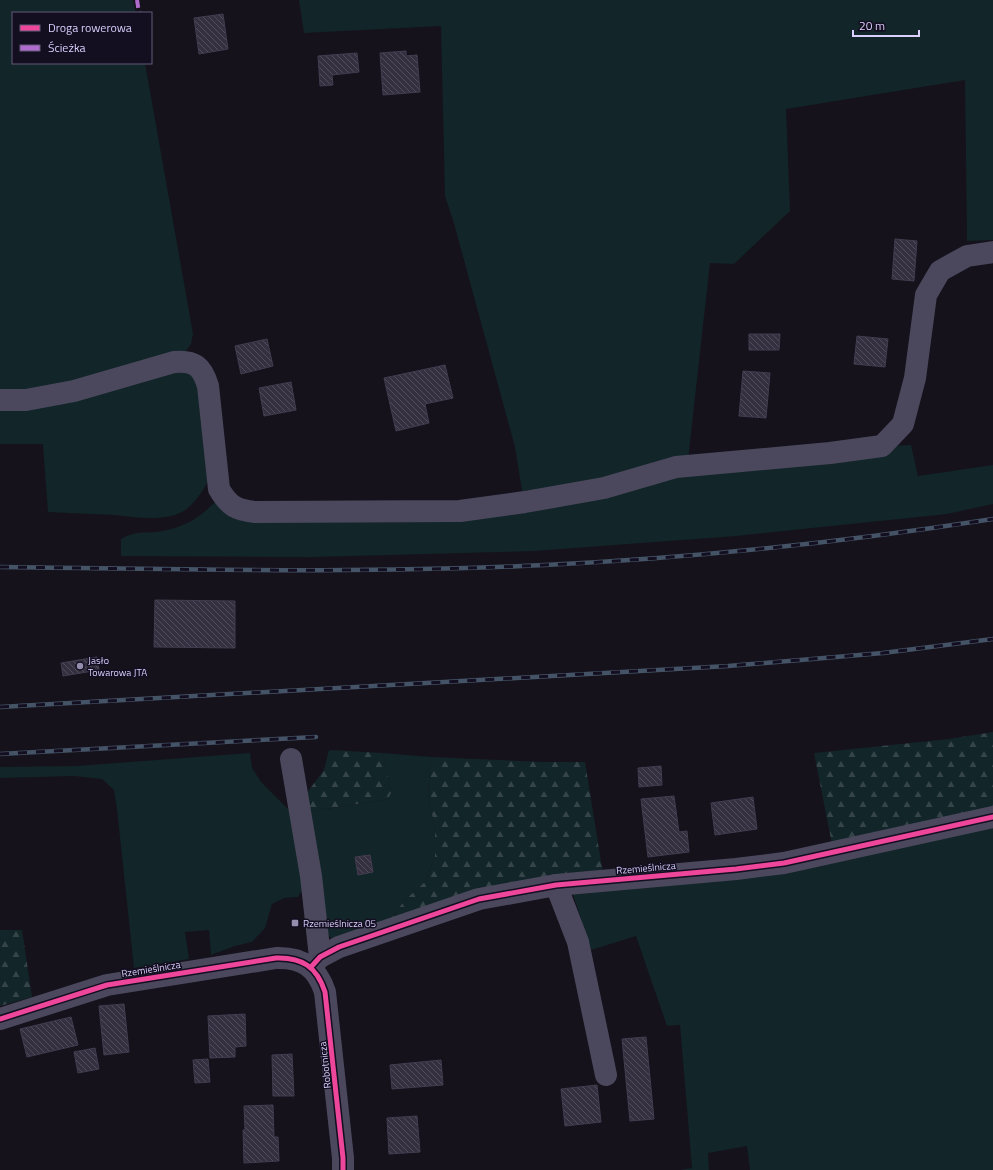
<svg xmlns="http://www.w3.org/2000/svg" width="993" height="1170" font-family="'Titillium Web',sans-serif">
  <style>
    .grass { fill: #122528 }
    .forest { fill: url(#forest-firs) }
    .building { fill: url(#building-back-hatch); stroke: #433c50 }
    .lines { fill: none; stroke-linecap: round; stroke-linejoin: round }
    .minor { stroke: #4b485d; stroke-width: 22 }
    .rail-casing { stroke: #445366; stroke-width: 4.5 }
    .rail { stroke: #130e20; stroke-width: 3; stroke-dasharray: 9; stroke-linecap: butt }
    .quiet { stroke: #b06ccc; stroke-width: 4; stroke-dasharray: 8 4; stroke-linecap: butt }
    .cycleway-casing { stroke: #130e20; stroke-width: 8 }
    .cycleway { stroke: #ed469a; stroke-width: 5 }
    .poi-dot { fill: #958dae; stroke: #130e20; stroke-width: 1.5 }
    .labels { text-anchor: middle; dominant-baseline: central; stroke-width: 3; stroke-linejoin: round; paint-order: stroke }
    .poi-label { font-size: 10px; fill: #dacffd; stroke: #130e20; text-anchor: start }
    .street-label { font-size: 10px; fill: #dacffd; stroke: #130e20 }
  </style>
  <defs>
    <pattern id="forest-firs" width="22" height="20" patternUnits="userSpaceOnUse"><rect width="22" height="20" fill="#122528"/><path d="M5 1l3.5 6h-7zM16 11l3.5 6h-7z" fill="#344448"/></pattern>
    <pattern id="building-back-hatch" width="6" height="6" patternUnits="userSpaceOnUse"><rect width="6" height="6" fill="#34303f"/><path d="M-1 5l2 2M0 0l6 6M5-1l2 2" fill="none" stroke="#514d5c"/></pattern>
  </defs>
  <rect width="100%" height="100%" fill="#15121c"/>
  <g class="grass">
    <polygon points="0,0 133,0 136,13 13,13 13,63 145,63 193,334 191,344 185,352 34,393 0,394"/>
    <polygon points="299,0 993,0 993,240 967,241 965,80 786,109 790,211 734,264 710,263 688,460 523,497 515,447 453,220 445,196 441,26 304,33"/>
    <path d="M185,371l15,10 9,98c-6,12 -15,26 -27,33 -20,10 -46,5 -67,3 -23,-1 -45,-2 -67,-3l-5,-68h-43v-38z"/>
    <path d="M911,445l7,31 75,-11v39l-46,10 -211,22 -202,15 -223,6 -190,-1v-17c14,-8 21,-6 36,-7 26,-4 42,-13 60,-32l180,16 272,-40 221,-30z"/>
    <polygon points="250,753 252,768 261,782 294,815 304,887 298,897 284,898 272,904 265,928 252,942 235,946 211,955 209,930 185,932 189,959 134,968 117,809 114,790 102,779 75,776 0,778 0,767 77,766"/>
    <polygon points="383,753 431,757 428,794 435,829 435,856 426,881 405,900 384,927 332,939 324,931 307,812 388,799 391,793"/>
    <polygon points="993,825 993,1170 750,1170 747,1146 708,1153 709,1170 680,1170 692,1168 680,1025 667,1026 636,936 591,950 572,891"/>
  </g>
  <g class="forest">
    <polygon points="993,732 993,808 832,844 814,753 949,739"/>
    <polygon points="329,750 383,753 391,793 388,799 307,812 306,794 324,770"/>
    <polygon points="431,757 541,762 585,762 603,874 384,927 405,900 426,881 435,856 435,829 428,794"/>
    <polygon points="0,930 22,930 32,997 0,1006"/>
  </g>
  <g class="building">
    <polygon points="223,14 228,49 199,54 194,18"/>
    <polygon points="406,51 406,56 417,55 420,92 383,95 380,53"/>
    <polygon points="357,53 359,72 332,75 333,85 320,86 318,56"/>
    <polygon points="895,239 917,241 914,281 892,279"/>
    <polygon points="749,334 780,334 779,350 749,350"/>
    <polygon points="857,336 888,339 885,367 854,364"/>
    <polygon points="267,339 273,366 241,374 235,346"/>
    <polygon points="445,365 453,398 425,404 429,423 396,431 384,378"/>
    <polygon points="743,371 770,373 766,418 739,416"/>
    <polygon points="291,382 296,410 264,416 259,388"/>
    <polygon points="155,600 235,601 235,648 154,647"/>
    <polygon points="97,657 99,670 63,676 61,663"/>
    <polygon points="661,766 662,785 639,787 638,768"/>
    <polygon points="674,796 679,832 687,831 689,852 648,857 641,799"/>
    <polygon points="753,797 757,829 715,835 711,803"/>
    <polygon points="370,855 373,872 358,875 355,857"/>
    <polygon points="124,1004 129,1052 104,1055 99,1006"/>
    <polygon points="245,1014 246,1046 235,1047 235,1057 210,1058 208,1016"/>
    <polygon points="71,1017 78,1045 27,1057 20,1029"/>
    <polygon points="646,1037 654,1119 630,1121 622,1039"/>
    <polygon points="95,1048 99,1069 78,1073 74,1052"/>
    <polygon points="292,1054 294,1096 273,1096 272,1055"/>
    <polygon points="208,1059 210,1082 195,1083 193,1060"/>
    <polygon points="441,1060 443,1085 392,1089 390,1065"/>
    <polygon points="597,1085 601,1122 565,1126 561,1089"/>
    <polygon points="273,1105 274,1137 278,1137 279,1161 244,1163 243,1130 245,1130 244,1106"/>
    <polygon points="417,1116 420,1152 389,1154 387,1118"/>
  </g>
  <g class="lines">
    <g class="minor">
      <path d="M0,400h26l48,-9 100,-29c20,-2 28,4 34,24l11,103c10,17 17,21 36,23l205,-1 65,-9 79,-14 72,-21 154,-14 52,-7 21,-22 12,-46 11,-83 14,-24 27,-15 26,-4"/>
      <polyline points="291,759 311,876 320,957"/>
      <polyline points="556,885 578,942 606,1075"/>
      <polyline points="311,967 320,957 339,947 479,899 556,885 736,869 784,863 993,817"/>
      <path d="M0,1019l107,-34 169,-27c26,-1 41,9 49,34l18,166v12"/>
    </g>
    <g class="rail-casing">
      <g id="rail">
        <path d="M0,567c182,2 364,7 545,-2 150,-7 300,-23 448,-46"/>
        <polyline points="0,707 728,666 883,653 993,639"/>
        <polyline points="0,754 316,737"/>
      </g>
    </g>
    <use href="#rail" class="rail"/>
    <polyline class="quiet" points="137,0 139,13"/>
    <g class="cycleway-casing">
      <g id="cycleway">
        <polyline points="311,967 320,957 339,947 479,899 556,885 736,869 784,863 993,817"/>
        <path d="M0,1019l107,-34 169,-27c26,-1 41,9 49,34l18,166v12"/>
      </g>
    </g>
    <use href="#cycleway" class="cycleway"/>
  </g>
  <g class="poi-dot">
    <circle cx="80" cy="666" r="4"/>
    <rect x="291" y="919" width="8" height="8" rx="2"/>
  </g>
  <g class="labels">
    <g class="poi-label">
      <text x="88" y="660">Jasło<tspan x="88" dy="12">Towarowa JTA</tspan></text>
      <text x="303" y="923">Rzemieślnicza 05</text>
    </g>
    <g class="street-label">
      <text transform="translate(646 868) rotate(-5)">Rzemieślnicza</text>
      <text transform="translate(151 969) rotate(-9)">Rzemieślnicza</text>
      <text transform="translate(325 1065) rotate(-96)">Robotnicza</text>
    </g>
  </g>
  <rect x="12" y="12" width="140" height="52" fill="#130e20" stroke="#635b78"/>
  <rect x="20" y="25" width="20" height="6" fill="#ed469a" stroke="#635b78"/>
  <text x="48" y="32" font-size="12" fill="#dacffd">Droga rowerowa</text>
  <rect x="20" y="45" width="20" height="6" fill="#b06ccc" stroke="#635b78"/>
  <text x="48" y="52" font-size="12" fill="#dacffd">Ścieżka</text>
  <path d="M853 30v6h66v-6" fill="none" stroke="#dacffd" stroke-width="2"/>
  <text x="859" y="30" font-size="12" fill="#dacffd" stroke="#130e20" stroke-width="3" paint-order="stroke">20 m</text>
</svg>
